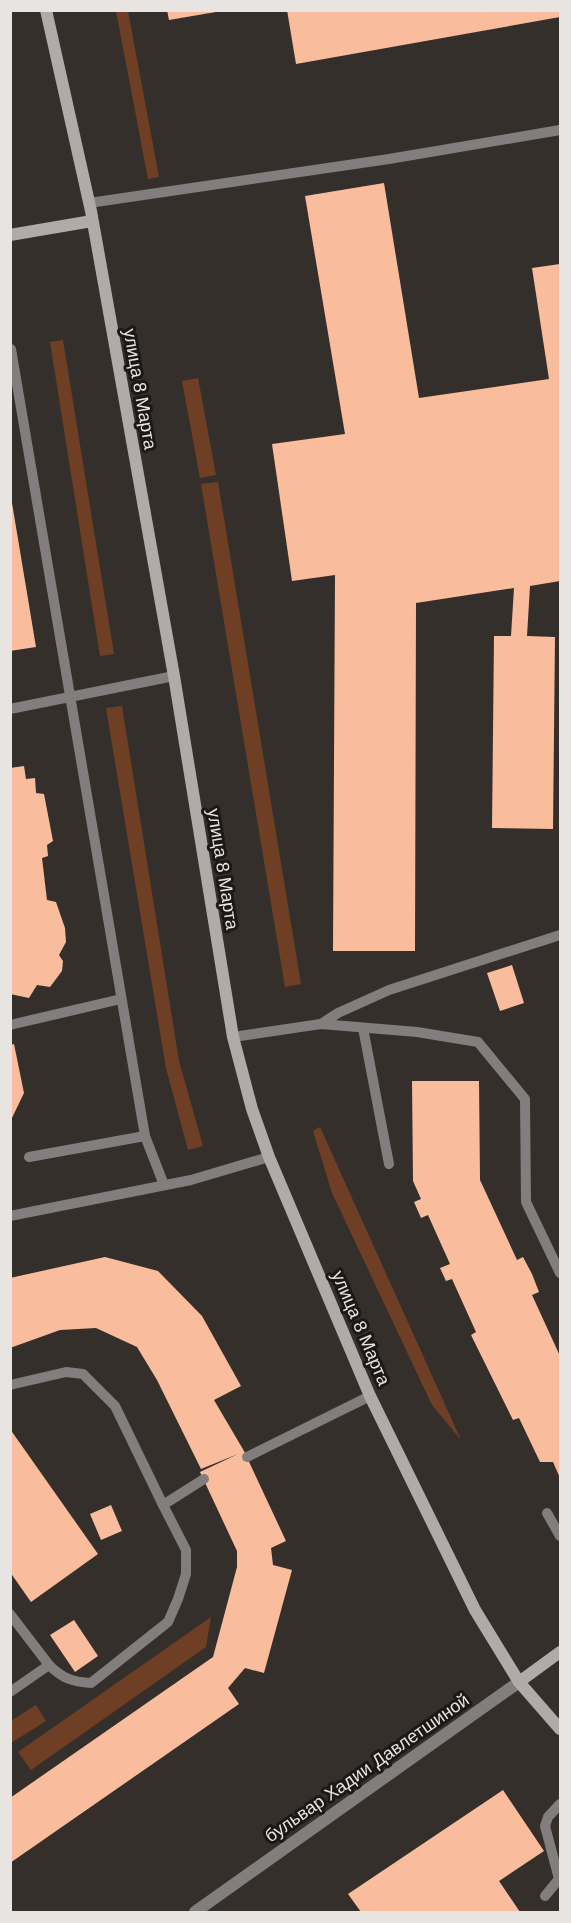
<svg xmlns="http://www.w3.org/2000/svg" width="571" height="1923" font-family="Arial,sans-serif">
  <style>
    .green { fill: #6e3f24 }
    .building { fill: #f9bd9d }
    .lines { fill: none; stroke-linecap: round; stroke-linejoin: round }
    .lane { stroke: #827e7d; stroke-width: 10 }
    .street { stroke: #827e7d; stroke-width: 12 }
    .secondary { stroke: #b0aba8; stroke-width: 12 }
    .labels { text-anchor: middle; dominant-baseline: central; stroke-width: 6; stroke-linejoin: round; paint-order: stroke }
    .street-label { font-size: 18px; fill: #e8e4e2; stroke: #1b1816 }
  </style>
  <rect width="100%" height="100%" fill="#352f2c"/>
  <g class="green">
    <polygon points="116,11 128,11 159,177 148,179"/>
    <polygon points="63,340 114,654 100,656 50,342"/>
    <polygon points="198,378 216,475 200,478 182,381"/>
    <polygon points="218,482 301,984 285,987 201,484"/>
    <polygon points="122,706 179,1061 203,1146 188,1150 166,1068 106,708"/>
    <polygon points="320,1127 461,1440 432,1405 332,1193 313,1131"/>
    <polygon points="211,1617 206,1647 31,1770 18,1752"/>
    <polygon points="36,1705 46,1721 11,1743 11,1721"/>
  </g>
  <g class="building">
    <polygon points="167,10 216,10 216,12 169,20"/>
    <polygon points="287,10 560,10 560,17 296,64"/>
    <polygon points="384,183 419,398 549,379 532,268 560,264 560,581 530,586 527,636 555,637 553,829 492,828 494,636 511,636 514,588 416,603 415,951 333,951 335,575 292,581 272,444 345,434 305,196"/>
    <polygon points="10,491 36,647 10,651"/>
    <polygon points="24,766 26,779 35,778 36,793 44,794 53,841 47,845 48,856 42,858 47,900 56,902 65,928 66,942 59,955 63,961 62,971 50,987 37,985 29,998 10,994 10,768"/>
    <polygon points="512,965 524,1003 500,1011 487,973"/>
    <polygon points="14,1044 24,1093 10,1122 10,1045"/>
    <polygon points="412,1081 479,1081 480,1180 517,1260 523,1257 532,1274 539,1292 532,1295 560,1356 560,1478 553,1462 540,1462 519,1418 513,1420 471,1335 476,1332 452,1279 446,1281 440,1268 450,1264 428,1215 421,1218 414,1202 421,1199 413,1181"/>
    <polygon points="105,1257 158,1271 202,1316 241,1386 214,1400 244,1451 286,1541 271,1548 273,1565 292,1570 264,1673 245,1668 228,1688 239,1704 10,1863 10,1798 213,1657 237,1567 237,1551 200,1472 238,1454 201,1469 157,1380 137,1347 96,1328 60,1330 10,1348 10,1278"/>
    <polygon points="10,1429 98,1554 31,1602 10,1572"/>
    <polygon points="111,1505 122,1531 101,1540 90,1514"/>
    <polygon points="74,1620 98,1656 75,1672 50,1635"/>
    <polygon points="503,1790 544,1851 499,1881 520,1912 361,1912 348,1894"/>
  </g>
  <g class="lines">
    <g class="lane">
      <polyline points="89,203 389,159 560,130"/>
      <polyline points="11,349 145,1136 164,1185"/>
      <polyline points="10,709 174,676"/>
      <polyline points="321,1024 338,1013 389,990 560,935"/>
      <polyline points="10,1025 121,999"/>
      <polyline points="363,1028 389,1164"/>
      <polyline points="233,1037 321,1024 417,1032 478,1042 525,1099 526,1202 560,1273"/>
      <polyline points="29,1157 145,1136"/>
      <polyline points="10,1216 191,1180 269,1157"/>
      <polyline points="10,1385 66,1372 83,1374 115,1406 163,1505 204,1479"/>
      <polyline points="247,1457 370,1396"/>
      <polyline points="547,1513 560,1536"/>
      <polyline points="10,1614 49,1665"/>
      <path d="M10,1692l39,-27c13,13 23,17 42,18l77,-61 10,-23 8,-25v-24l-23,-45"/>
      <polyline points="545,1896 559,1879 545,1826 548,1817 560,1804"/>
    </g>
    <polyline class="street" points="195,1912 519,1682"/>
    <g class="secondary">
      <polyline points="46,10 91,211 174,676 233,1037 252,1109 269,1157 370,1396 475,1610 519,1682 560,1729"/>
      <polyline points="10,235 92,221"/>
      <polyline points="519,1682 560,1652"/>
    </g>
  </g>
  <g class="labels">
    <g class="street-label">
      <text transform="translate(140 389) rotate(80)">улица 8 Марта</text>
      <text transform="translate(223 869) rotate(81)">улица 8 Марта</text>
      <text transform="translate(361 1328) rotate(67)">улица 8 Марта</text>
      <text transform="translate(367 1768) rotate(-35)">бульвар Хадии Давлетшиной</text>
    </g>
  </g>
  <rect width="571" height="1923" fill="none" stroke="#e8e4e2" stroke-width="24"/>
</svg>
